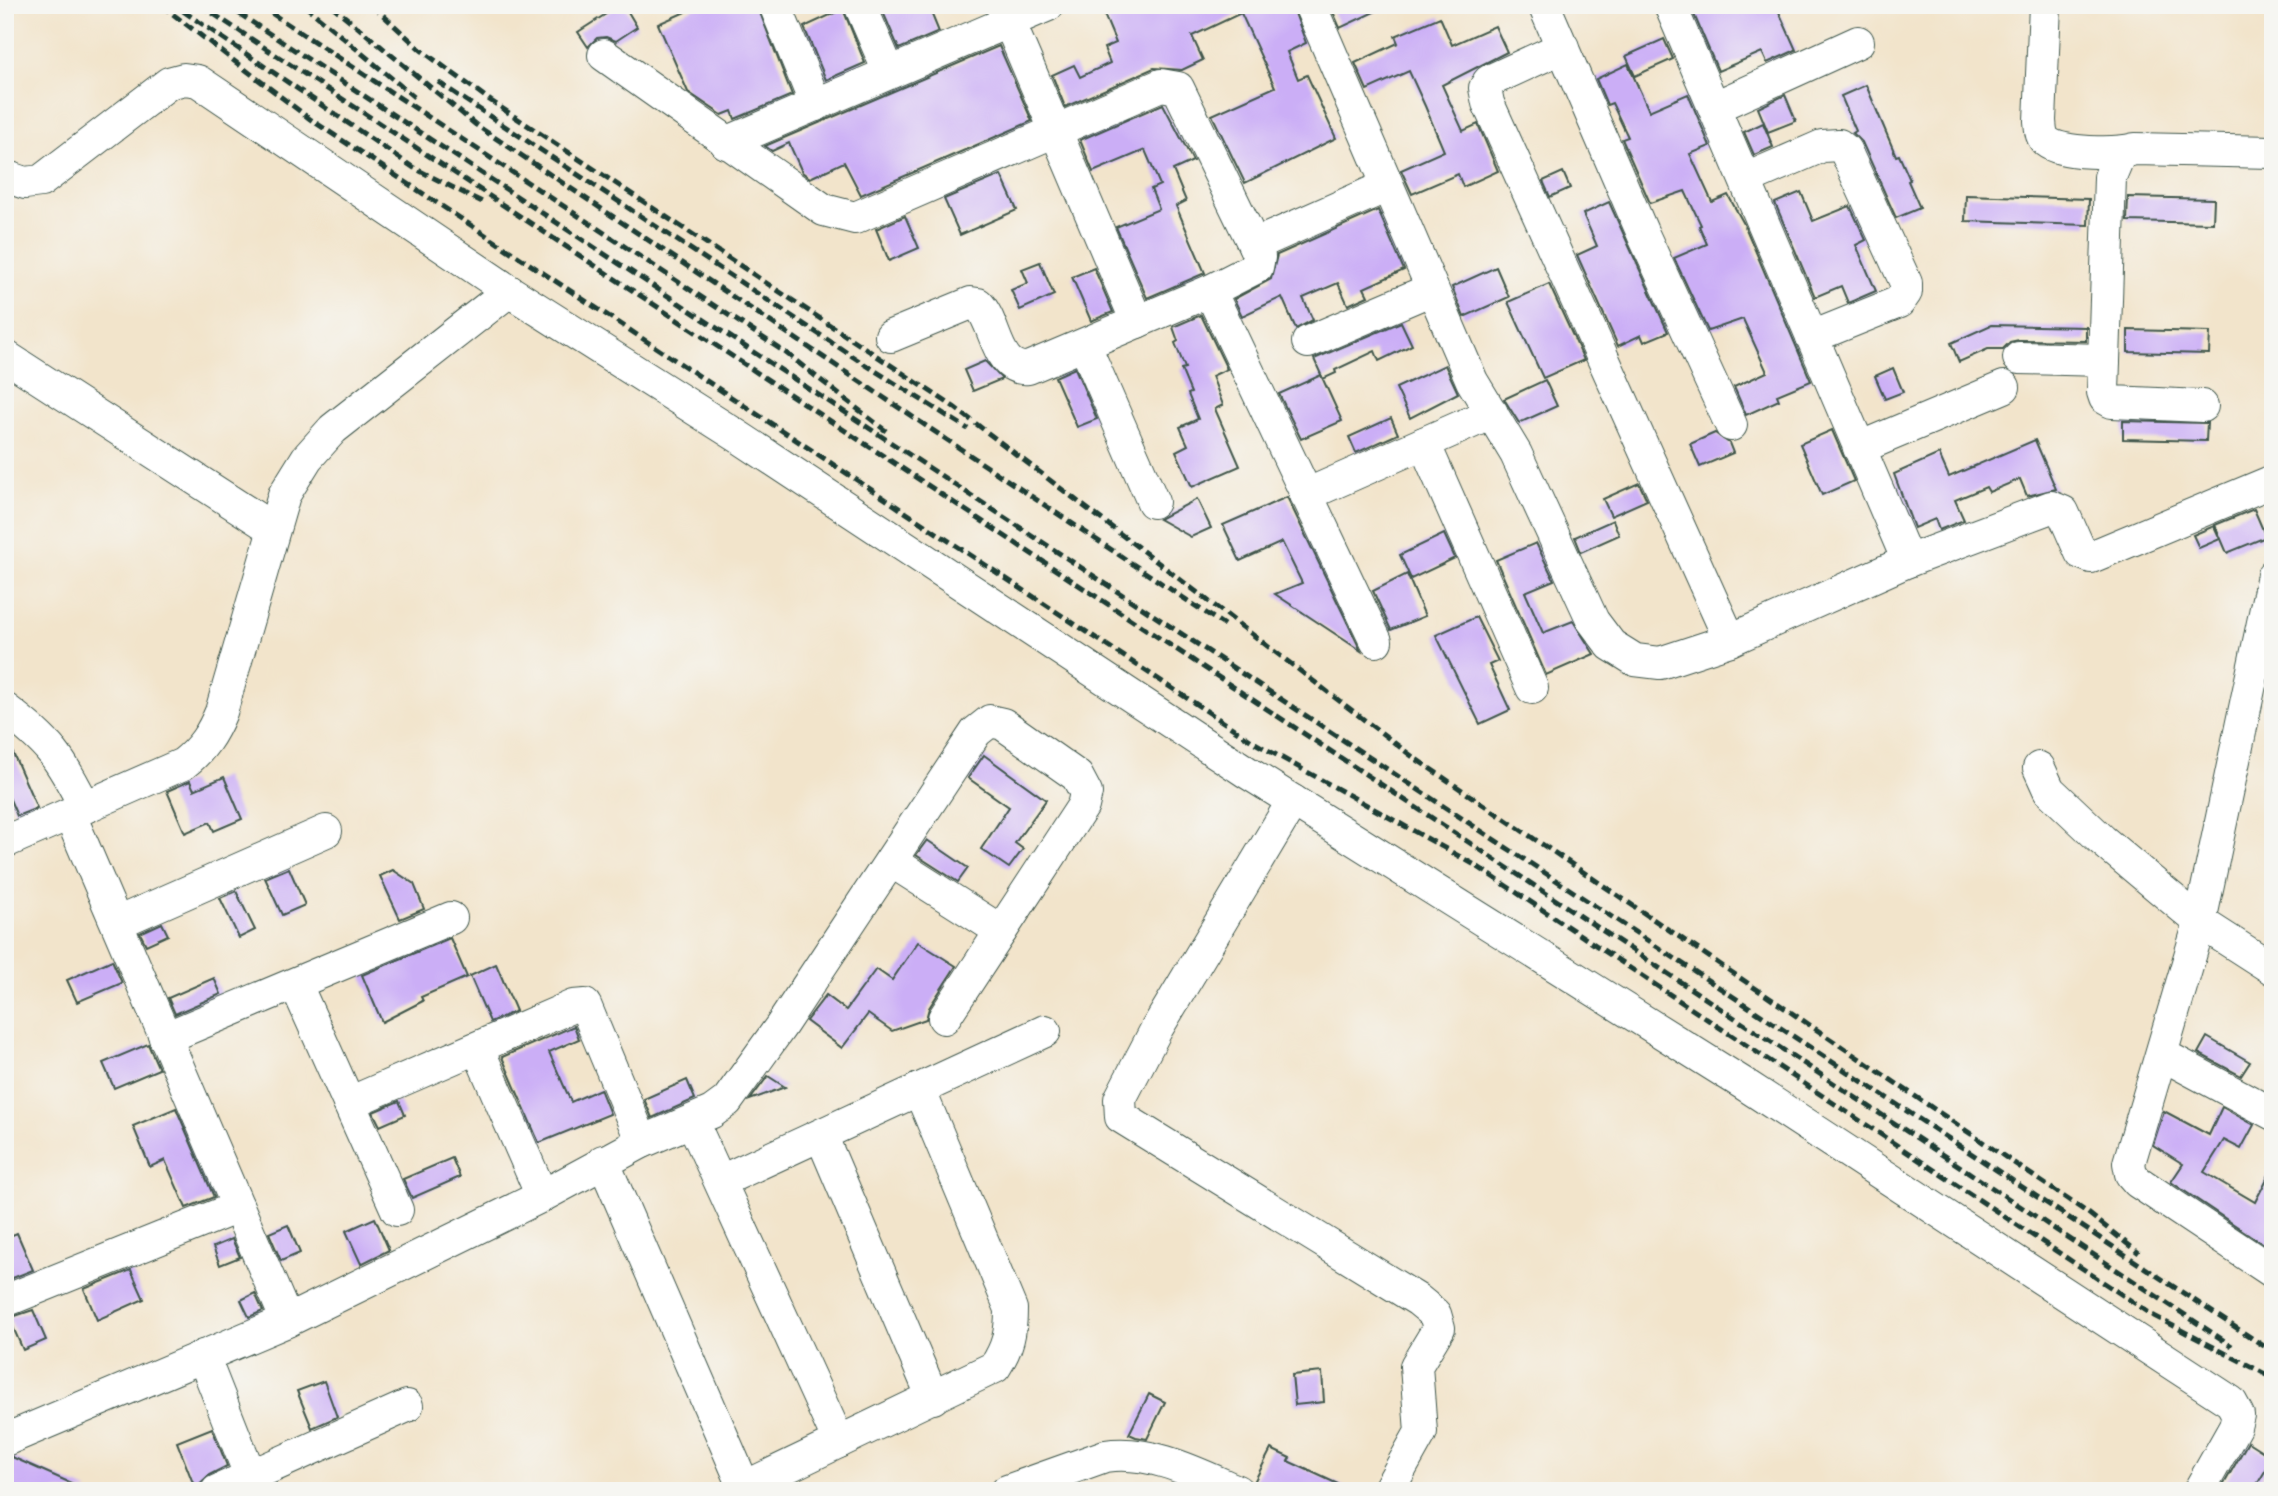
<svg xmlns="http://www.w3.org/2000/svg" width="2278" height="1496" font-family="Itim,sans-serif">
  <style>
    .building { fill: #cbaef6 }
    .lines { fill: none; stroke-linecap: round; stroke-linejoin: round }
    .minor-casing { stroke: #3f564b; stroke-width: 34 }
    .minor { stroke: #fff; stroke-width: 32 }
    .rail { stroke: #1f3d34; stroke-width: 5; stroke-dasharray: 10 5; stroke-linecap: butt }
  </style>
  <rect width="100%" height="100%" fill="#f6f6f2"/>
  <filter id="ink" filterUnits="userSpaceOnUse"><feTurbulence type="fractalNoise" baseFrequency=".0143" numOctaves="2"/><feDisplacementMap in="SourceGraphic" scale="14" xChannelSelector="R" yChannelSelector="G"/><feConvolveMatrix kernelMatrix="1 2 1 2 8 2 1 2 1" color-interpolation-filters="sRGB"/></filter>
  <filter id="wash" filterUnits="userSpaceOnUse"><feTurbulence type="fractalNoise" baseFrequency=".00686" numOctaves="4" result="noise"/><feDisplacementMap in="SourceGraphic" scale="28" xChannelSelector="R" yChannelSelector="G"/><feGaussianBlur stdDeviation="1.57" result="paint"/><feColorMatrix in="noise" values="0 0 0 0 0 0 0 0 0 0 0 0 0 0 0 0 0 1.4 0 .05"/><feComposite in="paint" operator="in"/></filter>
  <g filter="url(#wash)">
    <rect width="100%" height="100%" fill="#f2e4cb"/>
    <g id="blocks">
      <g class="building">
        <polygon points="620,5 624,5 637,27 616,41 606,37 597,38 588,47 578,32"/>
        <polygon points="701,5 757,5 792,95 735,119 732,111 722,115 688,92 658,24"/>
        <polygon points="880,5 928,5 939,32 899,49"/>
        <polygon points="1100,5 1292,5 1306,43 1287,52 1298,79 1307,75 1336,138 1245,183 1212,115 1275,87 1241,13 1192,36 1203,60 1182,70 1154,68 1065,107 1052,75 1074,65 1080,77 1110,63 1104,48 1116,43"/>
        <polygon points="1330,5 1389,5 1340,28"/>
        <polygon points="1690,5 1776,5 1796,50 1767,63 1762,52 1718,71"/>
        <polygon points="843,9 865,63 826,80 804,27"/>
        <polygon points="1440,17 1452,45 1495,26 1507,52 1442,85 1463,131 1478,124 1498,171 1463,187 1458,174 1412,194 1401,170 1444,151 1425,106 1409,71 1367,90 1355,63 1398,43 1395,36"/>
        <polygon points="1664,39 1673,59 1635,76 1626,56"/>
        <polygon points="999,46 1032,121 861,195 844,162 810,178 802,172 789,143 772,151 765,146"/>
        <polygon points="1628,64 1649,111 1688,94 1710,146 1690,154 1712,202 1728,195 1744,224 1811,381 1777,395 1779,400 1746,415 1734,387 1767,372 1743,319 1708,331 1674,258 1707,244 1699,226 1701,225 1685,191 1650,203 1622,139 1628,137 1612,103 1607,105 1596,79"/>
        <polygon points="1866,85 1896,156 1899,155 1910,180 1908,181 1920,208 1896,218 1862,142 1853,133 1856,131 1841,96"/>
        <polygon points="1785,95 1796,121 1768,132 1758,108"/>
        <polygon points="1163,104 1193,161 1173,170 1186,201 1176,206 1205,273 1147,298 1116,227 1159,209 1151,189 1160,185 1145,150 1093,172 1080,140"/>
        <polygon points="1763,123 1773,147 1754,155 1744,132"/>
        <polygon points="1563,172 1570,188 1550,197 1543,181"/>
        <polygon points="1001,175 1017,210 960,235 944,199"/>
        <polygon points="1801,192 1813,221 1850,206 1866,240 1856,245 1876,291 1848,303 1841,286 1815,297 1775,203"/>
        <polygon points="1966,195 2089,199 2088,225 1965,221"/>
        <polygon points="2128,197 2214,199 2213,223 2127,221"/>
        <polygon points="1609,202 1668,332 1644,342 1641,335 1618,346 1577,255 1597,246 1583,214"/>
        <polygon points="1378,210 1404,270 1364,288 1368,296 1348,305 1338,283 1303,298 1313,320 1296,329 1282,297 1242,316 1234,299 1271,279 1277,255"/>
        <polygon points="905,216 919,248 889,261 876,229"/>
        <polygon points="1040,262 1054,295 1020,310 1011,290 1028,283 1022,269"/>
        <polygon points="1496,267 1509,297 1464,317 1452,287"/>
        <polygon points="1094,268 1113,312 1091,321 1072,277"/>
        <polygon points="1549,284 1584,360 1543,378 1508,302"/>
        <polygon points="1201,315 1227,369 1212,376 1223,405 1215,409 1240,466 1192,487 1176,451 1188,445 1180,427 1198,419 1188,394 1191,393 1181,369 1185,368 1175,343 1178,341 1173,327"/>
        <polygon points="1401,322 1412,345 1379,361 1375,351 1335,370 1336,373 1323,379 1314,359"/>
        <polygon points="1991,325 2086,327 2086,341 2019,340 2010,342 2003,349 1988,349 1959,362 1951,343"/>
        <polygon points="2128,330 2210,332 2209,354 2128,352"/>
        <polygon points="985,361 1002,379 973,391 964,370"/>
        <polygon points="1445,365 1458,393 1410,418 1396,388"/>
        <polygon points="1075,368 1097,419 1077,427 1055,377"/>
        <polygon points="1893,368 1903,392 1885,399 1875,376"/>
        <polygon points="1321,375 1342,421 1301,439 1279,394"/>
        <polygon points="1545,380 1557,406 1519,423 1504,399"/>
        <polygon points="1391,418 1398,434 1356,453 1349,437"/>
        <polygon points="2123,421 2207,423 2206,441 2123,439"/>
        <polygon points="1832,430 1854,481 1822,495 1800,444"/>
        <polygon points="1715,433 1729,443 1733,453 1700,467 1690,444"/>
        <polygon points="2035,440 2056,489 2027,496 2020,479 1989,492 1986,487 1955,500 1964,520 1939,530 1935,519 1914,528 1894,474 1939,454 1949,477"/>
        <polygon points="1639,483 1647,500 1611,516 1603,499"/>
        <polygon points="1287,497 1290,503 1361,651 1275,594 1302,583 1282,542 1240,561 1223,525"/>
        <polygon points="1197,499 1211,528 1191,537 1159,519"/>
        <polygon points="2254,509 2266,537 2227,553 2215,525"/>
        <polygon points="1613,520 1619,535 1581,552 1575,537"/>
        <polygon points="2214,526 2220,539 2199,548 2193,535"/>
        <polygon points="1444,534 1455,558 1411,579 1400,555"/>
        <polygon points="1536,543 1554,580 1525,592 1543,633 1573,621 1594,654 1546,675 1496,560"/>
        <polygon points="1407,574 1425,616 1391,630 1373,591"/>
        <polygon points="1476,617 1498,661 1489,665 1510,710 1480,724 1436,635"/>
        <polygon points="5,735 37,808 17,816 5,788"/>
        <polygon points="984,755 1046,800 1015,843 1023,849 1009,868 981,849 1009,807 968,778"/>
        <polygon points="224,777 242,819 214,831 210,822 185,833 167,791 190,781 194,790"/>
        <polygon points="927,840 968,868 958,882 916,855"/>
        <polygon points="289,868 305,905 282,915 265,878"/>
        <polygon points="393,870 414,884 424,909 400,919 380,876"/>
        <polygon points="236,891 255,930 239,938 220,898"/>
        <polygon points="162,923 168,935 146,945 140,933"/>
        <polygon points="450,938 467,977 421,997 423,1001 382,1022 362,975"/>
        <polygon points="918,942 956,966 929,1008 926,1019 892,1031 868,1014 842,1048 806,1021 826,995 846,1010 876,969 892,980"/>
        <polygon points="112,960 122,983 77,1002 67,980"/>
        <polygon points="496,964 516,1011 490,1022 470,976"/>
        <polygon points="214,978 221,994 175,1014 168,998"/>
        <polygon points="574,1026 579,1039 549,1052 571,1102 600,1089 610,1114 539,1143 502,1057"/>
        <polygon points="2207,1037 2250,1062 2241,1076 2198,1053"/>
        <polygon points="148,1044 159,1069 114,1088 103,1063"/>
        <polygon points="768,1076 785,1087 750,1100"/>
        <polygon points="687,1080 695,1099 652,1118 644,1099"/>
        <polygon points="399,1101 405,1115 380,1126 373,1112"/>
        <polygon points="2222,1107 2254,1125 2241,1149 2224,1140 2204,1172 2255,1202 2273,1167 2272,1250 2171,1182 2183,1164 2153,1145 2164,1111 2209,1135"/>
        <polygon points="176,1108 214,1197 186,1208 165,1160 150,1167 133,1126"/>
        <polygon points="452,1158 460,1177 412,1198 403,1179"/>
        <polygon points="375,1218 389,1250 361,1264 346,1231"/>
        <polygon points="288,1225 300,1253 281,1261 269,1233"/>
        <polygon points="17,1233 33,1270 5,1281 5,1238"/>
        <polygon points="232,1239 240,1257 220,1265 213,1247"/>
        <polygon points="131,1270 144,1299 97,1320 84,1289"/>
        <polygon points="255,1293 263,1311 249,1317 241,1300"/>
        <polygon points="33,1310 46,1340 23,1350 9,1318"/>
        <polygon points="1322,1372 1324,1402 1295,1405 1292,1375"/>
        <polygon points="324,1381 337,1417 312,1428 297,1391"/>
        <polygon points="1149,1394 1165,1402 1147,1439 1136,1437 1129,1434"/>
        <polygon points="212,1428 227,1466 209,1475 195,1488 177,1442"/>
        <polygon points="2248,1442 2273,1458 2253,1491 2220,1491"/>
        <polygon points="1271,1449 1290,1458 1288,1461 1353,1491 1255,1491 1253,1484"/>
        <polygon points="12,1457 89,1491 5,1491 5,1458"/>
      </g>
    </g>
  </g>
  <g filter="url(#ink)">
    <use href="#blocks" fill-opacity="0" stroke="#3f564b" stroke-width="2"/>
    <g class="lines">
      <g class="minor-casing">
        <g id="minor">
          <polyline points="775,5 816,105"/>
          <polyline points="860,5 889,72"/>
          <polyline points="1002,5 1137,322"/>
          <polyline points="1310,5 1472,381 1516,454 1593,621 1611,645 1635,660 1660,663 1730,640 1908,561 2051,507 2063,512 2081,553 2091,557 2273,481"/>
          <polyline points="1544,5 1643,234 1731,425"/>
          <polyline points="1670,5 1908,561"/>
          <path d="M2045,5l-5,116c1,8 0,15 7,21 15,12 69,12 88,7l138,3"/>
          <polyline points="1563,47 1489,81 1485,88 1488,103 1730,640"/>
          <path d="M604,55l220,155 31,8 306,-133 17,3 76,157 5,12 -2,10 -47,24 -182,77c-33,3 -31,-45 -50,-64l-7,-1 -80,33"/>
          <polyline points="1715,107 1858,42"/>
          <polyline points="726,143 1048,5"/>
          <polyline points="2120,153 2110,177 2103,392 2105,398 2112,402 2202,406"/>
          <polyline points="5,176 25,183 41,181 169,83 184,79 198,81 509,291 739,437 1245,771 1744,1084 2231,1402 2238,1415 2235,1427 2199,1491"/>
          <polyline points="1746,179 1822,146 1839,145 1845,150 1906,283 1906,292 1899,302 1812,337"/>
          <polyline points="1254,245 1387,186"/>
          <polyline points="1210,291 1376,641"/>
          <polyline points="1308,342 1432,289"/>
          <polyline points="1085,346 1153,502"/>
          <polyline points="5,356 273,529"/>
          <polyline points="2019,358 2104,360"/>
          <polyline points="1424,443 1532,688"/>
          <polyline points="1859,448 2004,387"/>
          <polyline points="1306,495 1492,413"/>
          <polyline points="2273,575 2200,922 2129,1163 2131,1174 2138,1182 2273,1272"/>
          <path d="M5,709c45,34 55,48 80,98"/>
          <polyline points="2039,768 2049,790 2102,840 2200,922 2273,969"/>
          <polyline points="1293,801 1156,1030 1120,1099 1121,1117 1418,1300 1435,1314 1439,1328 1416,1366 1421,1432 1388,1491"/>
          <polyline points="70,815 287,1321"/>
          <path d="M5,842l178,-78c19,-15 29,-30 38,-52l63,-217 23,-37 26,-29 176,-138"/>
          <polyline points="891,861 1001,931"/>
          <polyline points="117,923 326,831"/>
          <polyline points="296,985 397,1210"/>
          <polyline points="165,1038 451,918"/>
          <polyline points="478,1049 542,1196"/>
          <polyline points="2163,1055 2273,1114"/>
          <polyline points="349,1103 573,1006 585,1005 642,1142"/>
          <polyline points="693,1123 839,1442"/>
          <polyline points="821,1135 933,1398"/>
          <polyline points="603,1161 746,1491"/>
          <polyline points="721,1181 1045,1031"/>
          <polyline points="5,1301 238,1207"/>
          <polyline points="203,1356 250,1475"/>
          <polyline points="5,1440 287,1321 542,1196 642,1142 712,1112 727,1101 781,1026 976,732 990,721 1003,724 1077,776 1086,793 1083,806 944,1018"/>
          <path d="M745,1487l250,-120c13,-20 16,-34 16,-58l-92,-220"/>
          <polyline points="217,1491 407,1406"/>
          <path d="M1007,1491l98,-35c45,-7 91,17 132,35"/>
        </g>
      </g>
      <use href="#minor" class="minor"/>
      <g class="rail">
        <polyline points="161,5 310,119 1255,743 1475,865 2154,1316 2273,1378"/>
        <polyline points="200,5 2232,1346"/>
        <polyline points="226,5 2273,1352"/>
        <polyline points="259,5 786,353 886,431"/>
        <polyline points="304,5 414,97"/>
        <polyline points="331,5 476,125 1224,625"/>
        <polyline points="372,5 421,50 491,101 954,407 1413,757 2088,1213 2139,1253"/>
        <polyline points="183,11 414,168 486,204"/>
        <polyline points="438,82 861,362 968,429"/>
      </g>
    </g>
  </g>
  <rect width="2278" height="1496" fill="none" stroke="#f6f6f2" stroke-width="28"/>
</svg>
